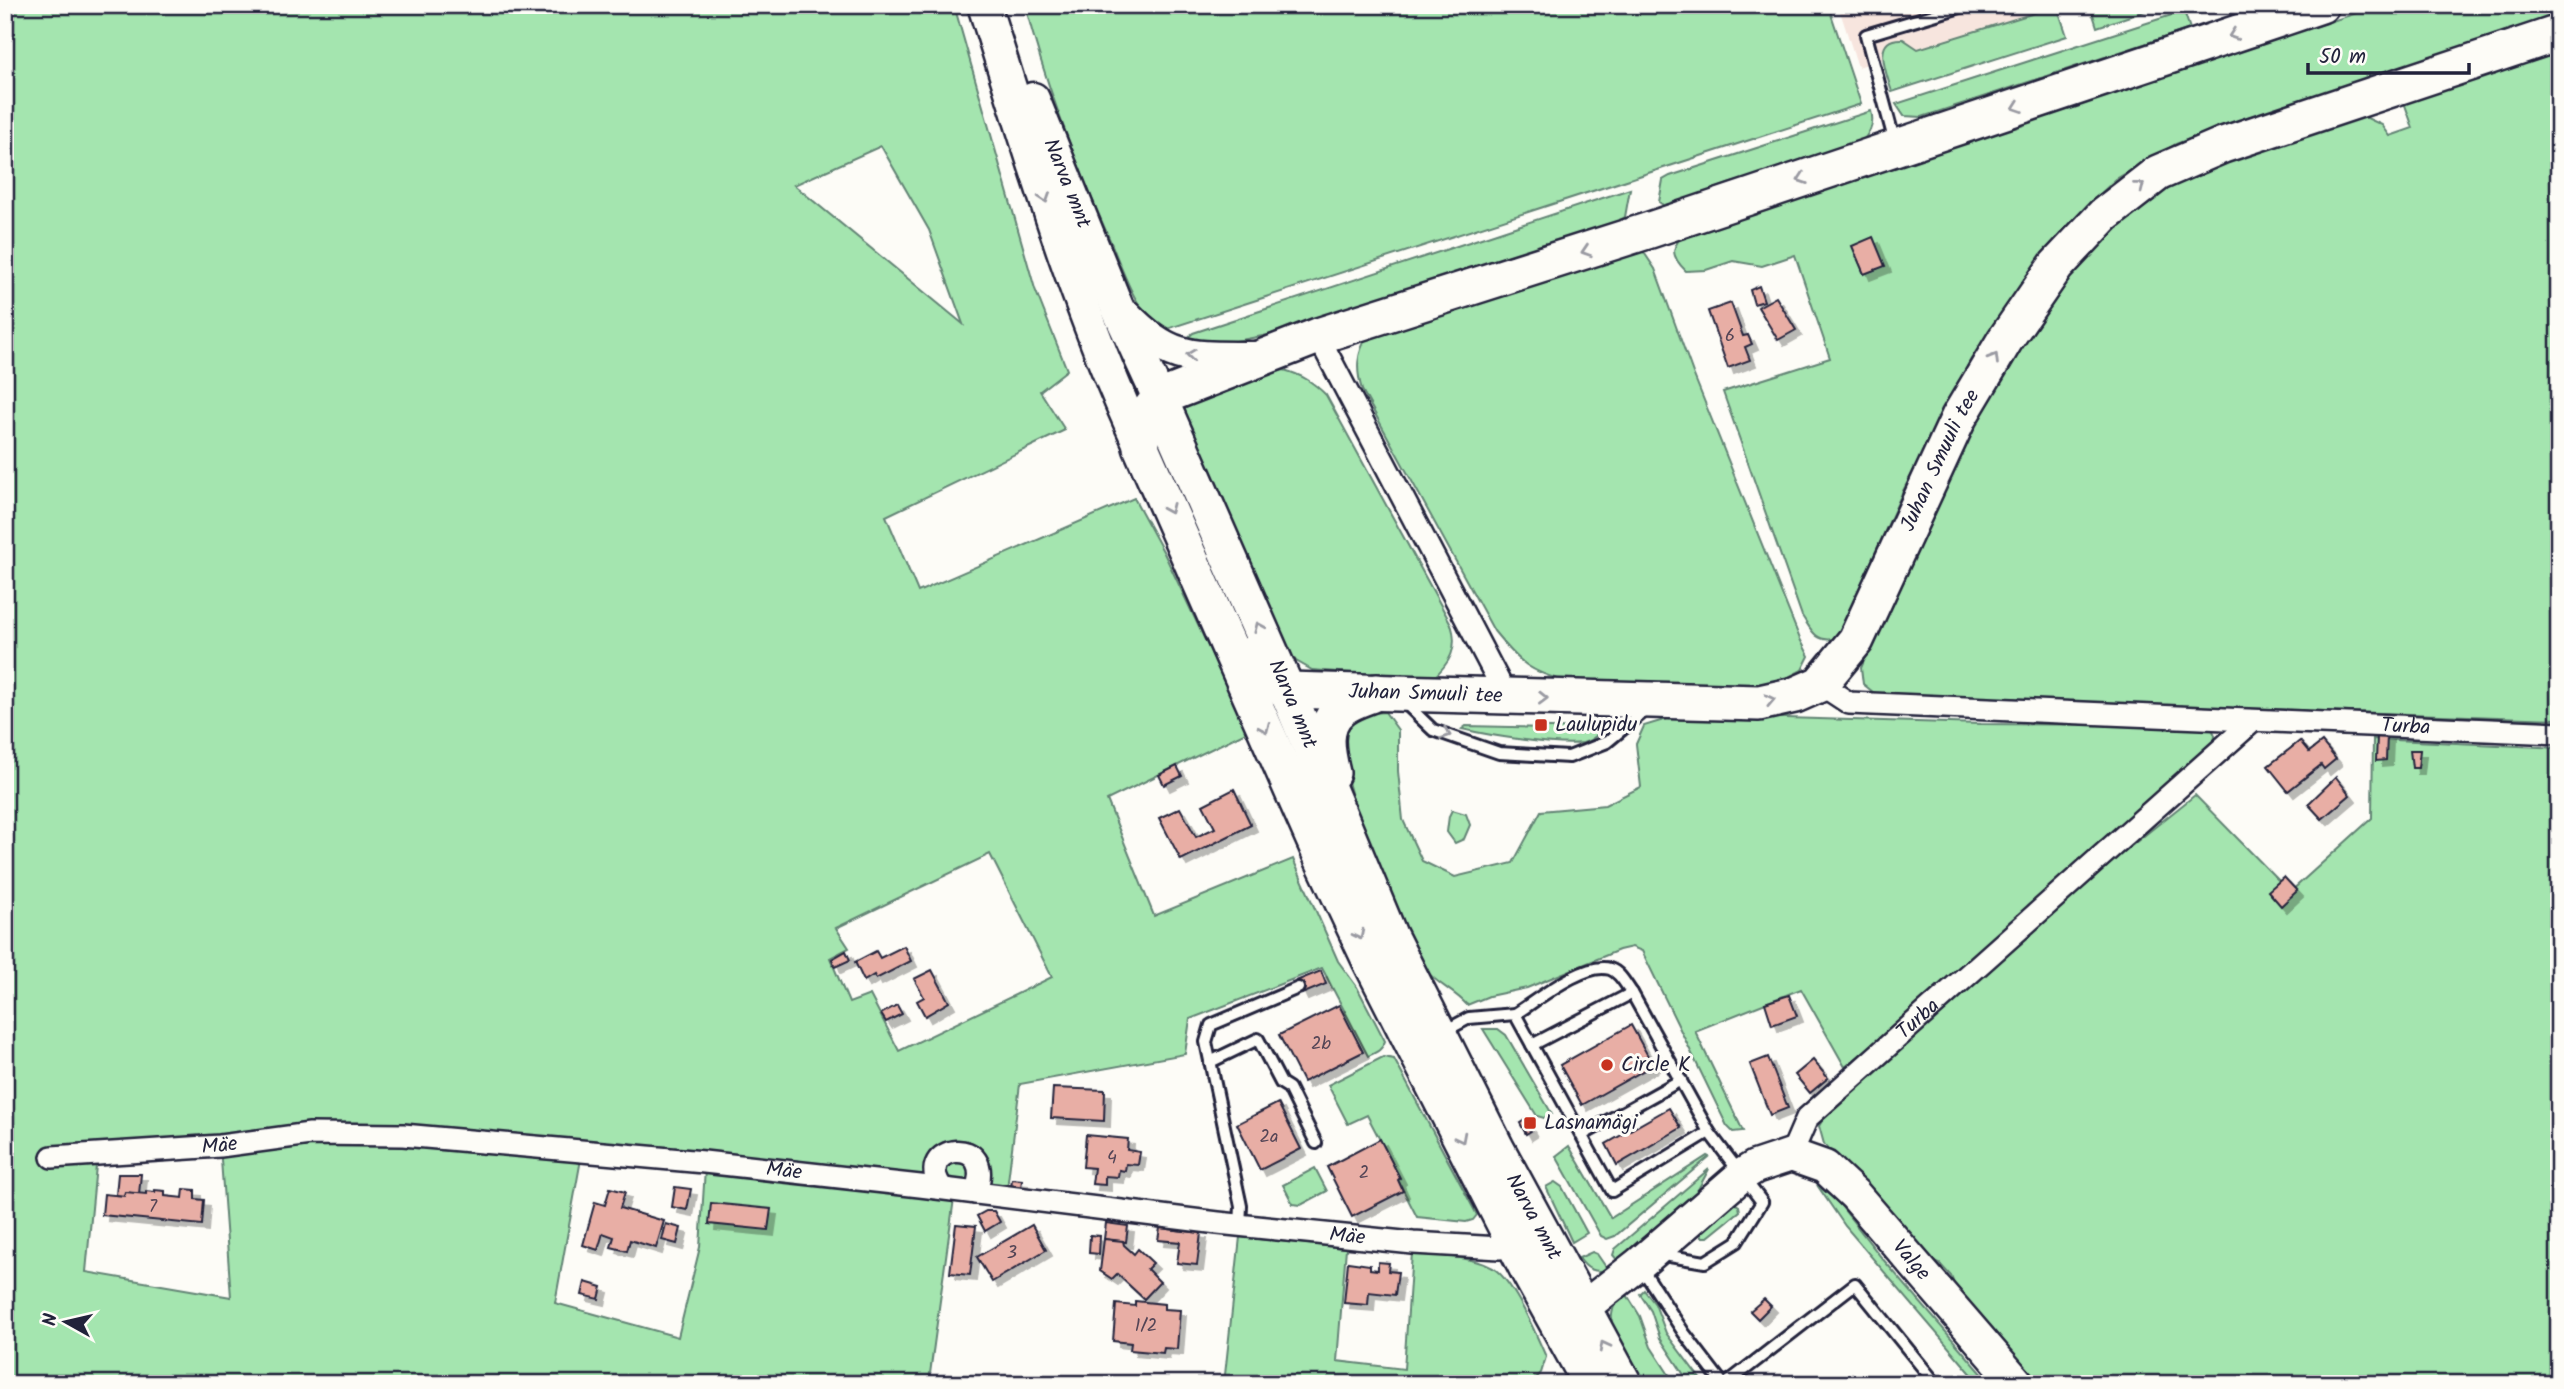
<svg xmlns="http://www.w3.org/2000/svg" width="2564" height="1389" font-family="Kalam,sans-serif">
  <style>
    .built { fill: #f7e5de }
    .green { fill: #a4e5af; stroke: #638475; stroke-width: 2; fill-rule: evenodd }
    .building { fill: #e8aea5; stroke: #22223b; stroke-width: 2; filter: url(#shadow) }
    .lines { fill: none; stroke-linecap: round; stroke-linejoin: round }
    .lane-casing { stroke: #22223b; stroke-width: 16 }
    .street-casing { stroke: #22223b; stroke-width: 26 }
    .secondary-casing { stroke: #22223b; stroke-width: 37 }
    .primary-casing { stroke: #22223b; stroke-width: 40 }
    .lane { stroke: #fdfcf7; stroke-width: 10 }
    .street { stroke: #fdfcf7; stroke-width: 21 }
    .secondary { stroke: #fdfcf7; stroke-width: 32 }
    .primary { stroke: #fdfcf7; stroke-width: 35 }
    .oneway { stroke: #9a9aa2 }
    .poi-dot { fill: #c8321e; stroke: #fdfcf7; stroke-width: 2.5 }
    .labels { text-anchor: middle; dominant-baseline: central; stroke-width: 6; stroke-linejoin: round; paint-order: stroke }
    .number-label { font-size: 18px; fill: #544556 }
    .street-label { font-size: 21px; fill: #22223b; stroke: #fdfcf7 }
    .poi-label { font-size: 21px; fill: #22223b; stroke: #fdfcf7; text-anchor: start }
  </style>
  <defs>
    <filter id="shadow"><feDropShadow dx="6" dy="6" stdDeviation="0" flood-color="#0004"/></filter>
  </defs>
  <rect width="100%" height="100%" fill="#fdfcf7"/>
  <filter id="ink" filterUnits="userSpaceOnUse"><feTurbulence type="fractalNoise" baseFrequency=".0143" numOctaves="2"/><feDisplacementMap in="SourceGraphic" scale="14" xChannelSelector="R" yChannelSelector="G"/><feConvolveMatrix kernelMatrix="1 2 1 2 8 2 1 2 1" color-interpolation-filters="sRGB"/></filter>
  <g filter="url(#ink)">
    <polygon class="built" points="1838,5 2060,5 1858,67"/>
    <g class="green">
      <path d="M5,5h949l81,284 32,81 -27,21 25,39 -179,86 32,76 216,-94 30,55 84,178 -141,69 47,116 139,-57 45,102 19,26 28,54c-3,9 -8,11 -17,15l-46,-88 -132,51 -5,35 -165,30 -14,113 -51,-6 -26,190 19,3h-943zM881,146l48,84 34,94 -169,-139zM990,854l62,123 -153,74 -29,-56 -21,8 -19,-45 19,-10 -13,-20zM220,1146l11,151 -145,-25 11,-117zM581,1159l124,10 -5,78 -22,90 -123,-34z"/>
      <path d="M1025,5h803l33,99 -700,227c-27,-23 -38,-60 -52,-93 -34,-76 -63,-152 -84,-233z"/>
      <polygon points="2090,5 2163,5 2097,27"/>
      <path d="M2381,5h178v14l-314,99 -69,26 -60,35 -39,37 -26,30 -80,113 -68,132 -61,136 -9,12c-18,3 -22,-10 -31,-23l-79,-224 107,-34 -35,-103 -33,11 -29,-5 -27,9 -20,1c-16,-15 -16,-25 1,-39zM1855,252l29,14 -20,8z"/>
      <path d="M2057,6l10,30 -175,56c-5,-17 -22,-55 11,-53l15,10z"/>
      <polygon points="2184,11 2190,29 1922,117 1904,116 1896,104"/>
      <polygon points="2559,48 2559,719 1878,696 1863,684 1861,668 1950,459 2030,331 2086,256 2112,230 2151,196 2187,178 2233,158 2363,116 2382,125 2390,136 2413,128 2404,102"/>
      <path d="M1871,111c5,17 -5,28 -18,37l-125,36 -62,23 -7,-5 4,-22 7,-4z"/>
      <polygon points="1630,189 1625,217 1611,225 1268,335 1214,345 1185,340 1193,333"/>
      <path d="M1643,251l12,18 38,104 107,266 9,17 -7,14 -19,10 -34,10 -180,-8c-40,-10 -49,-19 -75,-51l-132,-241c-6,-20 -6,-36 6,-55z"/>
      <path d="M1284,370c18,5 29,12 42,25l125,229c8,24 -1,39 -19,55l-120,-9 -16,-9 -14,-16 -100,-226 2,-10c27,-17 69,-34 100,-39z"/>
      <path d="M1385,712l13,18v41l5,49 19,41 33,16 58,-14 28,-52 64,-6 36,-18 -5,-43 8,-18 23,-7 55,-3 259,8 157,1 74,4 3,6 -1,13 -285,252 -84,67 -44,-78 -106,42 48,100 -10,1 -6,-6 -85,-175 -10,-4 -13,3 -92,38 -38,8 -22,9c-12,-14 -31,-21 -41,-35 -11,-15 -18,-38 -25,-54 -22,-50 -63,-131 -59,-185l19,-17z"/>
      <path d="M1466,726l130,3 5,2c-5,6 -10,10 -18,12 -24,4 -96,-8 -121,-14z"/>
      <polygon points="2373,739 2559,748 2559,1384 2038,1384 1959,1297 1951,1276 1940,1264 1926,1258 1824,1144 1819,1126 1825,1116 1863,1080 2120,855 2195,795 2290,892 2372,818"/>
      <polygon points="1452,810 1466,814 1470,825 1464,839 1455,843 1447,832 1449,816"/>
      <polygon points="1483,1029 1498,1029 1506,1035 1552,1114 1544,1118 1537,1116"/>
      <polygon points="1383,1057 1394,1059 1477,1215 1473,1220 1466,1222 1417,1217 1398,1180 1400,1178 1367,1115 1348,1124 1328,1085"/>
      <polygon points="1569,1146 1611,1218 1707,1156 1709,1157 1615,1236 1607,1239 1601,1236 1556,1156"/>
      <polygon points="1315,1168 1327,1191 1301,1205 1293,1204 1283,1185"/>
      <polygon points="1709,1169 1694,1197 1618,1261 1613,1255 1615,1249"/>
      <polygon points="1555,1182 1562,1187 1587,1233 1572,1242 1546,1187"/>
      <polygon points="1817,1185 1837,1201 1881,1257 1991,1384 1980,1384 1845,1226"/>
      <polygon points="1734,1203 1739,1206 1740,1211 1708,1237 1702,1237 1700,1231"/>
      <path d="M1240,1237l106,11 -9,113 67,8 8,-116c23,3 68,3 85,18 19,16 39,63 49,86l-5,16 -10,11h-307z"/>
      <path d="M1592,1252l5,2 11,16c-14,3 -22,-1 -29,-12z"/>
      <path d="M1624,1290l16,26 11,31 24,37h-35c-16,-31 -45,-62 -16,-94z"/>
      <polygon points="1644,1290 1655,1304 1666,1333 1704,1384 1690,1384 1660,1338 1651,1311 1640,1294"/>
    </g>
    <g class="building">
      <polygon points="1873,237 1885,266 1864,274 1852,246"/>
      <polygon points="1759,286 1764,301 1754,304 1750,290"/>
      <polygon points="1776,297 1796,330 1778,340 1758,307"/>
      <polygon points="1731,303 1743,336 1748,335 1752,344 1745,347 1750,360 1728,368 1708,311"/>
      <polygon points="2387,735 2386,760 2376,761 2377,736"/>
      <polygon points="2300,741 2309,752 2322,742 2336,759 2324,769 2321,765 2288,791 2268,766"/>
      <polygon points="2410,750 2420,750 2418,768 2412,768"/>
      <polygon points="1177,766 1182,776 1164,785 1159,775"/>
      <polygon points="2336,777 2350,795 2322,819 2308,804"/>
      <polygon points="1234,789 1251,825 1181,860 1159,818 1180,808 1196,837 1215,828 1203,805"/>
      <polygon points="2284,877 2297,891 2281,906 2268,891"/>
      <polygon points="904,946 911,961 876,979 874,975 864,981 855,962 876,951 880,958"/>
      <polygon points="846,951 850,960 835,967 832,959"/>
      <polygon points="932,970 949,1002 925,1016 917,1001 924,997 914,979"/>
      <polygon points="1321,971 1326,984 1302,994 1296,981"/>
      <polygon points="1789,995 1797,1016 1772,1025 1765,1003"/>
      <polygon points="897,1005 902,1014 886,1022 881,1014"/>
      <polygon points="1339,1005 1363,1052 1303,1082 1279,1035"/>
      <polygon points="1631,1025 1653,1065 1582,1105 1560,1065"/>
      <polygon points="1768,1057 1788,1108 1770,1115 1750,1064"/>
      <polygon points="1813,1060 1828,1078 1810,1093 1795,1075"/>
      <polygon points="1053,1088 1105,1090 1104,1121 1051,1118"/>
      <polygon points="1278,1103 1301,1149 1260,1170 1237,1124"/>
      <polygon points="1669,1108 1681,1128 1617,1165 1606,1144"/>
      <polygon points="1525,1120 1531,1131 1526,1134 1520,1123"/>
      <polygon points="1086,1135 1128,1139 1127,1150 1140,1152 1138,1165 1126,1164 1125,1171 1119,1170 1118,1177 1105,1176 1105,1185 1092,1184 1094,1168 1083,1167"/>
      <polygon points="1380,1139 1400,1178 1398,1180 1403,1191 1352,1217 1327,1167"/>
      <polygon points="118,1174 141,1174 139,1194 125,1192 124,1196 116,1195"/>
      <polygon points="1012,1179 1022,1180 1021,1188 1011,1187"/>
      <polygon points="675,1187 691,1189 687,1210 672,1207"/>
      <polygon points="610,1188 625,1192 620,1208 664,1221 656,1248 630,1240 627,1251 611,1247 614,1237 603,1233 598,1250 583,1245 595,1202 605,1205"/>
      <polygon points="184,1189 195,1190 195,1199 204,1200 202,1225 102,1215 104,1194 124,1196 125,1192 146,1194 146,1191 155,1192 155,1190 165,1191 165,1196 183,1198"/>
      <polygon points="711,1203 771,1209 768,1230 709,1224"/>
      <polygon points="986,1211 994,1211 1000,1222 985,1231 977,1216"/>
      <polygon points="1106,1223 1128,1226 1126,1242 1104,1239"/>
      <polygon points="666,1224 681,1228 677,1244 662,1240"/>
      <polygon points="956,1224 976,1226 970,1275 950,1273"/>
      <polygon points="1032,1225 1046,1250 992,1282 977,1257"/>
      <polygon points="1160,1228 1201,1233 1197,1265 1177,1263 1180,1242 1158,1240"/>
      <polygon points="1090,1235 1100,1236 1099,1254 1089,1253"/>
      <polygon points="1104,1239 1123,1241 1124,1245 1134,1254 1138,1249 1153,1263 1147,1269 1160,1282 1144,1299 1117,1274 1112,1279 1100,1271"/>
      <polygon points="1348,1262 1370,1265 1370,1269 1378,1270 1378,1262 1389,1263 1388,1271 1398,1272 1395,1295 1369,1292 1368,1305 1344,1303"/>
      <polygon points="585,1282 602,1287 599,1299 582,1295"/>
      <polygon points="1764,1299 1771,1306 1758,1319 1750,1311"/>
      <polygon points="1135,1301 1164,1304 1164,1309 1180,1310 1177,1349 1164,1348 1163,1353 1130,1350 1131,1343 1113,1341 1116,1304 1135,1306"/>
    </g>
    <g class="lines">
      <g class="lane-casing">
        <g id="lane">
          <polyline points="1895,143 1866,35 1967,5"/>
          <polyline points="1403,701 1433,730 1499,753 1569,757 1607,742 1647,709"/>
          <path d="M1515,1014c21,-13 70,-53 95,-45 10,3 16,16 22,24"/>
          <polyline points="1443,1032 1469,1018 1515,1014 1612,1191 1709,1132 1762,1202 1737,1242 1705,1262 1658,1254"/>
          <polyline points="1532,1045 1632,993 1709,1132"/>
          <polyline points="1210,1062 1258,1039 1281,1083 1289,1088 1316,1143"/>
          <polyline points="1582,1135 1681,1080"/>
          <polyline points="1240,1226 1241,1206 1206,1042 1211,1025 1298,988"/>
          <polyline points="1641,1267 1684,1333 1723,1384"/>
          <polyline points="1726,1384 1855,1284 1936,1384"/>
        </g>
      </g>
      <g class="street-casing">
        <g id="street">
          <polyline points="1318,336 1507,697"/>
          <path id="s1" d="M1820,684l29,19 710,30"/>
          <path id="s2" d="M1791,1155l16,-37 446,-397"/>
          <path id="s3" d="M52,1157l168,-11 90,-12 93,1 301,27 216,24 298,37 195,20 87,5 24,-12"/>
          <path d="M942,1188c-32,-43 58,-56 33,5"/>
        </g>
      </g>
      <g class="secondary-casing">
        <g id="secondary">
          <path d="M984,5c47,149 91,299 157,442"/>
          <path id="s4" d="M1033,99l84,208 42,91"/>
          <path d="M1127,317c45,47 70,40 131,41"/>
          <path id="s5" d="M1564,1323l75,-59 103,-89 13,-8 36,-12 34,12 30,28 163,189"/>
        </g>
      </g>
      <g class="primary-casing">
        <g id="primary">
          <path id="s6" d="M1159,398l128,292 102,245 107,213 128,236"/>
          <path id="s7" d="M1237,654c14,18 28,27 50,36l472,13 36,-8 25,-11 36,-44 103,-223 46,-77 51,-74 48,-51 54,-42 65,-28 336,-112"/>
          <path d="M1332,773c-5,-20 -11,-49 9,-64 9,-8 25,-12 36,-17"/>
          <polyline points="1591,1384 1530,1274 1370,960 1323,860 1141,447 1147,414 1159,398 1318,336 1647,231 2321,5"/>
        </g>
      </g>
      <use href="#lane" class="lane"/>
      <use href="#street" class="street"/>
      <use href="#secondary" class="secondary"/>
      <use href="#primary" class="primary"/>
    </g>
    <defs><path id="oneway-chevron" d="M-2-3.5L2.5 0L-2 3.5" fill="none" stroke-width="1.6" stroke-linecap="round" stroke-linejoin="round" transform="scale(1.75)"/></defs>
    <g class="oneway">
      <use href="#oneway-chevron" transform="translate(2233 35) rotate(161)"/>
      <use href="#oneway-chevron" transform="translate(2017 107) rotate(161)"/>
      <use href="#oneway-chevron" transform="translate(1802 179) rotate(161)"/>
      <use href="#oneway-chevron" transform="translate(2140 186) rotate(-38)"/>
      <use href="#oneway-chevron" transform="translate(1045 198) rotate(72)"/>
      <use href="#oneway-chevron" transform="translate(1586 251) rotate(162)"/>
      <use href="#oneway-chevron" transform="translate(1191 355) rotate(-173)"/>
      <use href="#oneway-chevron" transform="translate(1994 358) rotate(-59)"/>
      <use href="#oneway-chevron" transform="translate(1169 509) rotate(66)"/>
      <use href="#oneway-chevron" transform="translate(1259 627) rotate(-114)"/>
      <use href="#oneway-chevron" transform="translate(1543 698) rotate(1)"/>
      <use href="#oneway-chevron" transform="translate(1770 700) rotate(-12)"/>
      <use href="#oneway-chevron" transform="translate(1265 728) rotate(66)"/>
      <use href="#oneway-chevron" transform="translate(1446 734) rotate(19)"/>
      <use href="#oneway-chevron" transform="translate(1359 935) rotate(64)"/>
      <use href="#oneway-chevron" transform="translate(1461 1138) rotate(63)"/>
      <use href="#oneway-chevron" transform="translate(1604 1346) rotate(-118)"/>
    </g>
  </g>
  <g class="poi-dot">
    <rect x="1534" y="718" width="14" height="14" rx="3.5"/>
    <circle cx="1607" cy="1065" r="7"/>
    <rect x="1523" y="1116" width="14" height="14" rx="3.5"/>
  </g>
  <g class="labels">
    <g class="number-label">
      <text x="1730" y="336">6</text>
      <text x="1321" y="1044">2b</text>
      <text x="1269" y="1137">2a</text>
      <text x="1112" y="1158">4</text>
      <text x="1364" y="1173">2</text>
      <text x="153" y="1207">7</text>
      <text x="1012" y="1253">3</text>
      <text x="1146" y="1326">1/2</text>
    </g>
    <g class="street-label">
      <text stroke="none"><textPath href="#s4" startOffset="91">Narva mnt</textPath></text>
      <text stroke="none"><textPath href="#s7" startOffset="854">Juhan Smuuli tee</textPath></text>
      <text stroke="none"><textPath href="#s7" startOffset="201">Juhan Smuuli tee</textPath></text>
      <text stroke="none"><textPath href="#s6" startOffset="334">Narva mnt</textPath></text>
      <text stroke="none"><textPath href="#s1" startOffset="592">Turba</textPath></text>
      <text stroke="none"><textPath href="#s2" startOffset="189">Turba</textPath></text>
      <text stroke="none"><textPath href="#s3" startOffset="168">Mäe</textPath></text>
      <text stroke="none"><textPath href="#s3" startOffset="735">Mäe</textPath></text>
      <text stroke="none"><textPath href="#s6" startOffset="901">Narva mnt</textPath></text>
      <text stroke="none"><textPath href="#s3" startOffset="1302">Mäe</textPath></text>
      <text stroke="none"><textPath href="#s5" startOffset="448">Valge</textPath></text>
    </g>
    <g class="poi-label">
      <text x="1555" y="725">Laulupidu</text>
      <text x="1621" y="1065">Circle K</text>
      <text x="1544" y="1123">Lasnamägi</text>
    </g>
  </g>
  <rect width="2564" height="1389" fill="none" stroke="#fdfcf7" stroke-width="28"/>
  <rect x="14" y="14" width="2536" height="1361" fill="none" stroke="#22223b" stroke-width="2.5" filter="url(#ink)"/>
  <g transform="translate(66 1322) rotate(278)" stroke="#fdfcf7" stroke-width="5" paint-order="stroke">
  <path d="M0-5L12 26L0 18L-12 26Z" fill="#22223b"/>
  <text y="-10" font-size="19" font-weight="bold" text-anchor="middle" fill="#22223b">N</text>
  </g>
  <path d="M2308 63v10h161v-10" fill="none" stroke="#22223b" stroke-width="3.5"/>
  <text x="2319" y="63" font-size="21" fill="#22223b" stroke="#fdfcf7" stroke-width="5" paint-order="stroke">50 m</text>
</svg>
